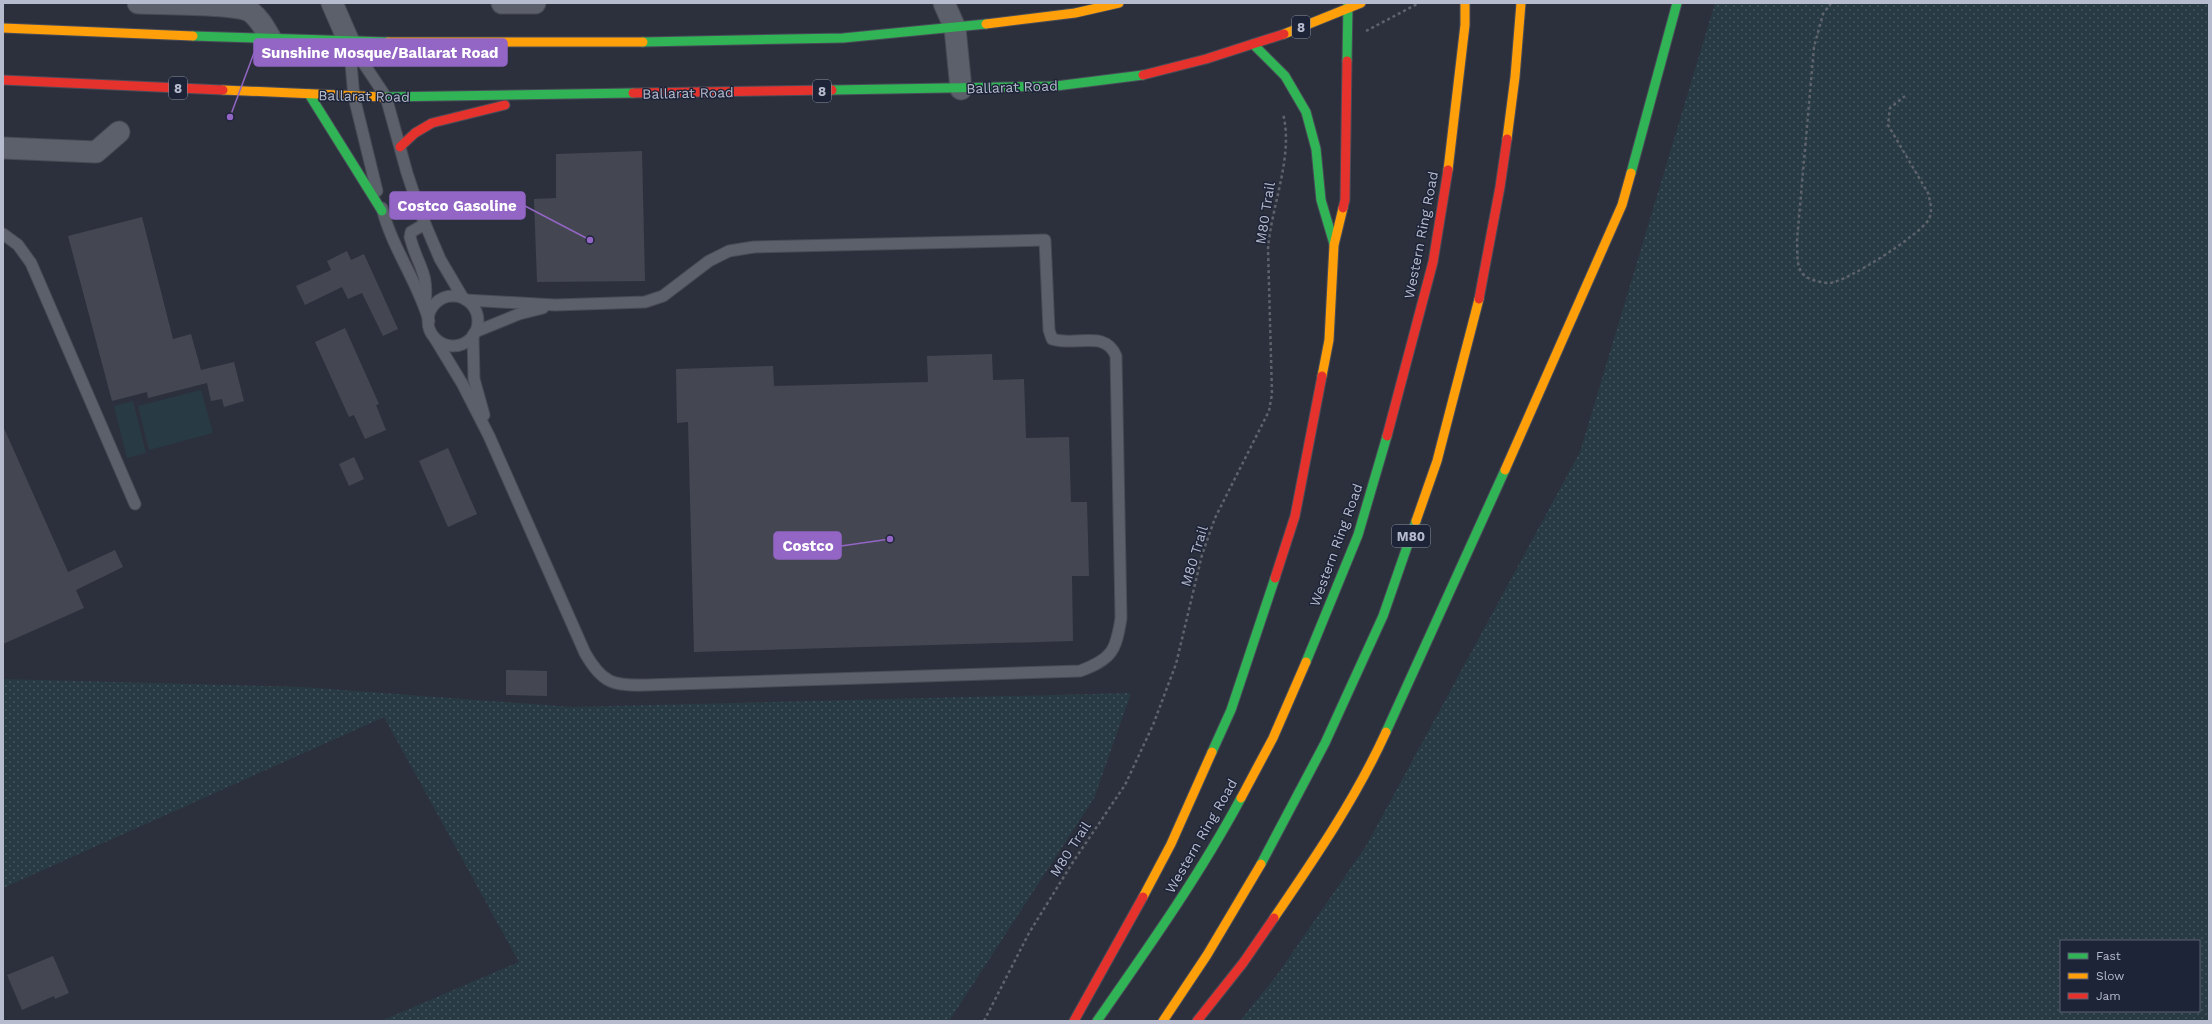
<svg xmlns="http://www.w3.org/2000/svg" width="2212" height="1024" font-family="'Work Sans',sans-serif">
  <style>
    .grass { fill: url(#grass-dots); fill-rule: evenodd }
    .park { fill: #283a43 }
    .building { fill: #444752 }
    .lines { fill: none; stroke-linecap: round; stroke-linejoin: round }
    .lane-casing { stroke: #484b55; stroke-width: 13 }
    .street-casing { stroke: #484b55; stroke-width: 23 }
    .fast-casing { stroke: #494c58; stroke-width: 11 }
    .slow-casing { stroke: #494c58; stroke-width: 11 }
    .jam-casing { stroke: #494c58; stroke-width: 11 }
    .path { stroke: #5e636c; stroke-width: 2.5; stroke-dasharray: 3 3; stroke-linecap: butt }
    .lane { stroke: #5c606a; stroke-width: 11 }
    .street { stroke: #5c606a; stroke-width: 21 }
    .fast { stroke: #30b455; stroke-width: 9 }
    .slow { stroke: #ff9f0a; stroke-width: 9 }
    .jam { stroke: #e5322d; stroke-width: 9 }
    .labels { text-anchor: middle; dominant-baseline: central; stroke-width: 3; stroke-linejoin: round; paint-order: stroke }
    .shield { fill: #1e2438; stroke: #888ea0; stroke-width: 1 }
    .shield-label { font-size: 13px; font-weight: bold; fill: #b6bbcd }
    .street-label { font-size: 14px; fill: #b6bbcd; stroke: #1e2438 }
    .leader { fill: none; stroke: #9365c5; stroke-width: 1.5 }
    .callout-dot { fill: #9365c5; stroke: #1e2438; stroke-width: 1.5 }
    .callout { fill: #9365c5; stroke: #9365c5; stroke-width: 1.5 }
    .callout-label { font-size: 15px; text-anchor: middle; font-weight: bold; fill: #fff }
  </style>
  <defs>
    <pattern id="grass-dots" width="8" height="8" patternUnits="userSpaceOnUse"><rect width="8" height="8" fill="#283a43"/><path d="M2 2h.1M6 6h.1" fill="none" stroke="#45555d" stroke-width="1.8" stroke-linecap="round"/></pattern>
  </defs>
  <rect width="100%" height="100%" fill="#2c303d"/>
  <g class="grass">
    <path d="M1715,3h494v1018h-969l37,-46 89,-129 214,-394zM2061,941h138v70h-138z"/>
    <polygon points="3,679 302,687 572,707 1131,693 1094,798 949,1021 381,1021 519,962 384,717 3,888"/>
  </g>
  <g class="park">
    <polygon points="201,390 213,433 149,450 138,406"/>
    <polygon points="133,401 146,453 127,458 114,406"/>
  </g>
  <g class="building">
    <polygon points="642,151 645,281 537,282 534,199 556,198 556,154"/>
    <polygon points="142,217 173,339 191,334 201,370 234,362 244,401 224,407 222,399 211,401 207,383 148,398 147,392 112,401 68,236"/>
    <polygon points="347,251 351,260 364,254 398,329 383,336 362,293 348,299 342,287 305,305 296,286 331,270 327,261"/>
    <polygon points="345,328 379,404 376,405 386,430 365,439 354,415 349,417 315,342"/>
    <polygon points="992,354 993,380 1024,379 1026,438 1069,437 1071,502 1087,502 1089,576 1072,576 1073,641 694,652 688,422 677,423 676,369 773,366 774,386 928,382 927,356"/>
    <polygon points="3,426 68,572 115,550 123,567 76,590 84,608 3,644"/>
    <polygon points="448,448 477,514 448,527 419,461"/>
    <polygon points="354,457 364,479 349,486 339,464"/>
    <polygon points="506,670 547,671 547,696 506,695"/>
    <polygon points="53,956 69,993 55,999 54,996 22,1010 7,975"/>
  </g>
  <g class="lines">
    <g class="lane-casing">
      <g id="lane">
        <polyline points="349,42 354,97 377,191"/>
        <polyline points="350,43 386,97 407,173 420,212 440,259 463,298"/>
        <path d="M382,208c10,40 36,74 47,113"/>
        <polyline points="3,234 18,245 31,263 135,504"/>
        <circle cx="453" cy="321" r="25"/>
        <path d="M425,306c4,-36 -7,-38 -15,-69l1,-5 14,-8"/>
        <polyline points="475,332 519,314 543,308"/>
        <polyline points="473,335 474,379 484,415"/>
        <path d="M434,337l29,48 26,51 96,217c17,30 28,33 61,32l434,-14c32,-12 36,-20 41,-53l-5,-262c-11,-27 -40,-9 -64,-17l-3,-9 -4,-90 -291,7 -25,4 -20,10 -46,35 -18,6 -90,3 -89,-5"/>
      </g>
    </g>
    <g class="street-casing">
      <g id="street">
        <path d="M138,3c20,1 100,0 113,9 9,7 14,17 20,27"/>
        <polyline points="332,3 349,42"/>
        <polyline points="502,3 535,3"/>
        <polyline points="944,3 955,28 961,89"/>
        <polyline points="3,148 96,152 119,132"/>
      </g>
    </g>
    <g class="fast-casing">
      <g id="fast">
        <polyline points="193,36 388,42"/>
        <polyline points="643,42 843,38 986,24"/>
        <polyline points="1253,44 1285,76 1306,112 1316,149 1321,200 1334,244"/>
        <polyline points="1347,61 1348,3"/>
        <polyline points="832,90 1056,86 1143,75"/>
        <polyline points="309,94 382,211"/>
        <polyline points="383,97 633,93"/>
        <polyline points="1631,173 1677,3"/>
        <polyline points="1306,662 1358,535 1387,436"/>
        <polyline points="1386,732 1505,470"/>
        <polyline points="1212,752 1231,710 1275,578"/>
        <polyline points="1261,864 1325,743 1383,616 1416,521"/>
        <path d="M1097,1021c51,-73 102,-145 144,-223"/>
      </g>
    </g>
    <g class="slow-casing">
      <g id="slow">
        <polyline points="986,24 1075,13 1119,3"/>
        <polyline points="3,28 193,36"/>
        <polyline points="1284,34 1361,3"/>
        <polyline points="388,42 643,42"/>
        <polyline points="223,90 383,97"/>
        <polyline points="1507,139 1515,77 1521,3"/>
        <polyline points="1448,170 1465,25 1465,3"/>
        <polyline points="1322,376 1329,340 1334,245 1343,208"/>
        <polyline points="1505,470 1622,205 1631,173"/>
        <polyline points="1416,521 1437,461 1479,299"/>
        <polyline points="1241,798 1273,738 1306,662"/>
        <polyline points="1143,897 1171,844 1212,752"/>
        <path d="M1274,918c41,-60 82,-120 112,-186"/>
        <polyline points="1163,1021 1207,955 1261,864"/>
      </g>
    </g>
    <g class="jam-casing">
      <g id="jam">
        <polyline points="1143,75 1206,59 1284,34"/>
        <polyline points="3,80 223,90"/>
        <polyline points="633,93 832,90"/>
        <polyline points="400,147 415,133 432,123 505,105"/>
        <polyline points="1343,208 1345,200 1347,61"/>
        <polyline points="1479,299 1500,187 1507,139"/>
        <polyline points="1387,436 1433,262 1448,170"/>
        <polyline points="1275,578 1295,516 1322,376"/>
        <polyline points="1074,1021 1143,897"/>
        <polyline points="1197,1021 1243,963 1274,918"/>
      </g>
    </g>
    <g class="path">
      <path d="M1831,3l-8,11 -9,33 -17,193c1,10 -2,27 7,35 5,5 18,8 26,8 18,-2 90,-48 99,-64 4,-8 1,-18 -1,-26l-40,-68 2,-17 15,-12"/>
      <polyline points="1366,31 1419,3"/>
      <path d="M984,1021l45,-88 44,-71 52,-77 28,-60 23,-61 26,-109 13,-37 54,-107 3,-17 -4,-145c3,-42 26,-94 15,-135"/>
    </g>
    <use href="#lane" class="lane"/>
    <use href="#street" class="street"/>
    <use href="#fast" class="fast"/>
    <use href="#slow" class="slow"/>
    <use href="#jam" class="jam"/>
  </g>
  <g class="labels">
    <g class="shield">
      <rect x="1292" y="16" width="18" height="22" rx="3"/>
      <rect x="169" y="77" width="18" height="22" rx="3"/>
      <rect x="813" y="80" width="18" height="22" rx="3"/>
      <rect x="1392" y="525" width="38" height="22" rx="3"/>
    </g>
    <g class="shield-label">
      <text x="1301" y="27">8</text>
      <text x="178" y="88">8</text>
      <text x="822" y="91">8</text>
      <text x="1411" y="536">M80</text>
    </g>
    <g class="street-label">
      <text transform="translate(1012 87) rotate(-2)">Ballarat Road</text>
      <text transform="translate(688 93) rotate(-1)">Ballarat Road</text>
      <text transform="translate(364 96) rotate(1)">Ballarat Road</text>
      <text transform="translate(1265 213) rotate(-81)">M80 Trail</text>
      <text transform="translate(1421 235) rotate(-79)">Western Ring Road</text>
      <text transform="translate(1336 545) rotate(-70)">Western Ring Road</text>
      <text transform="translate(1194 556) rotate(-73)">M80 Trail</text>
      <text transform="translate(1201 836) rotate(-60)">Western Ring Road</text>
      <text transform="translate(1070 849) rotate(-57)">M80 Trail</text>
    </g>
  </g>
  <path class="leader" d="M230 117L254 53M590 240L525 206M890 539L841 546"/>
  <g class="callout-dot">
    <circle cx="230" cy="117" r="4"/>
    <circle cx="590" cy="240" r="4"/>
    <circle cx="890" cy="539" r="4"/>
  </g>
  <g class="callout">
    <rect x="254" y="39" width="253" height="27" rx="4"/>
    <rect x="390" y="192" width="135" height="27" rx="4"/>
    <rect x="774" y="532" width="67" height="27" rx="4"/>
  </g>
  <g class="callout-label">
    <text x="380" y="58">Sunshine Mosque/Ballarat Road</text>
    <text x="457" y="211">Costco Gasoline</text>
    <text x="808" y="551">Costco</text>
  </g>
  <rect width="2212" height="1024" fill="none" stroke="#b6bbcd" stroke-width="8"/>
  <rect x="2060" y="940" width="140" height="72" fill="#1e2438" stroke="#5b6074"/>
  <rect x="2068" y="953" width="20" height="6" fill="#30b455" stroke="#5b6074"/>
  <text x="2096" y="960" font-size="12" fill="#b6bbcd">Fast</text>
  <rect x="2068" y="973" width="20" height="6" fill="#ff9f0a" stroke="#5b6074"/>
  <text x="2096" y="980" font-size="12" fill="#b6bbcd">Slow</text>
  <rect x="2068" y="993" width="20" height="6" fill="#e5322d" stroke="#5b6074"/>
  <text x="2096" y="1000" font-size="12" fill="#b6bbcd">Jam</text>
</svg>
